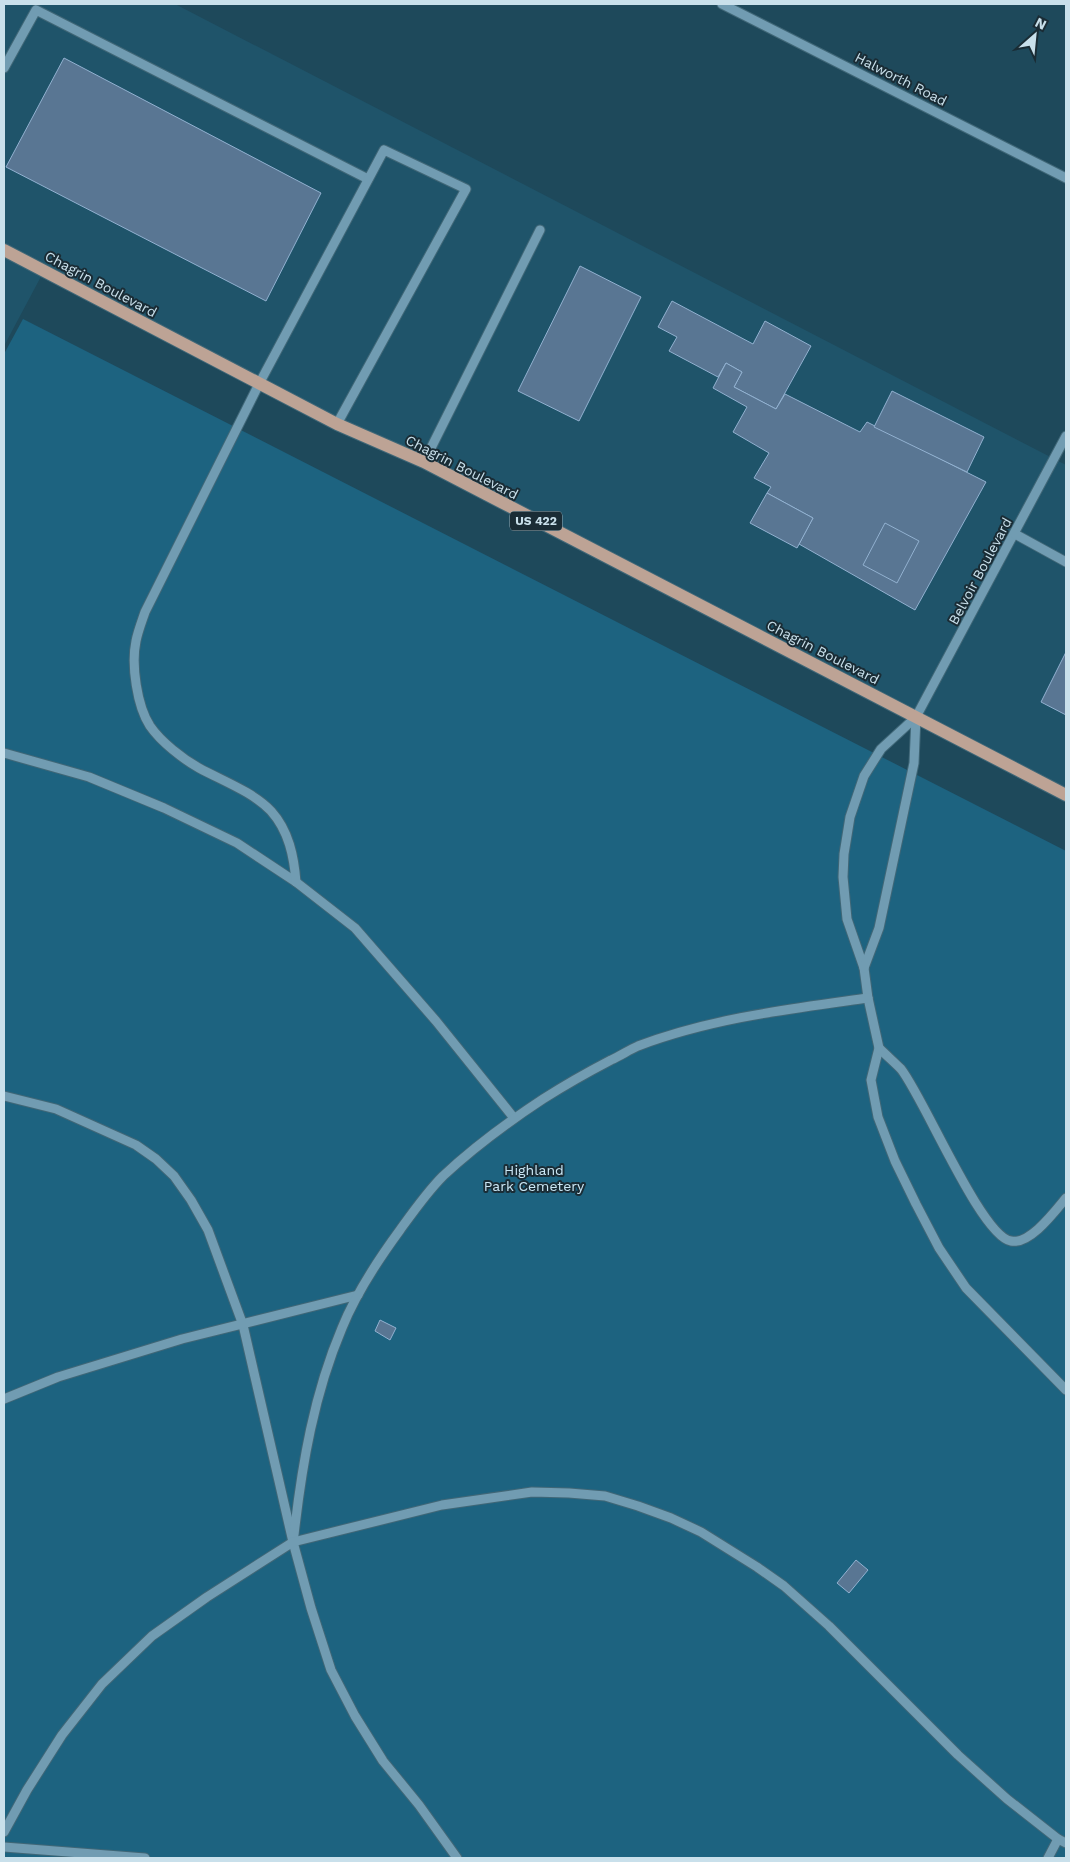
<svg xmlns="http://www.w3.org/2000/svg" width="1070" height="1862" font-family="'Work Sans',sans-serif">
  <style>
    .built { fill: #1f546a }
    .green { fill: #1d6380 }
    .building { fill: #597693; stroke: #92b1d0 }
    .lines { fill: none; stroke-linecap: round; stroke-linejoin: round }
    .minor-casing { stroke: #406777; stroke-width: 11 }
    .major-casing { stroke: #406777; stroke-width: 14 }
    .minor { stroke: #719cb2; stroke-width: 9 }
    .major { stroke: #bda395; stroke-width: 12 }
    .labels { text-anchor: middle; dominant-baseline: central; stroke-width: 4; stroke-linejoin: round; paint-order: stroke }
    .shield { fill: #1a2c35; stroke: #94aab4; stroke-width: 1 }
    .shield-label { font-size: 12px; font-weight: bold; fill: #c9e0eb }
    .street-label { font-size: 14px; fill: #c9e0eb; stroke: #1a2c35 }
    .park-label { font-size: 14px; fill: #cbe7f5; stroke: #1a2c35 }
  </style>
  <rect width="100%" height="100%" fill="#1e495b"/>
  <polygon class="built" points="4,4 175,4 1066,465 1066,796 45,269 4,346"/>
  <polygon class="green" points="23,319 1066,851 1066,1858 4,1858 4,354"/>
  <g class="building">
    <polygon points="64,58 321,193 266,301 6,167"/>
    <polygon points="580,266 641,297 579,421 518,391"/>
    <polygon points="672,301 753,344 765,321 811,346 776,409 734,387 742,372 726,363 718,377 669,351 677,337 658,327"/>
    <polygon points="726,363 742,372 734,387 776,409 785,394 860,432 867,422 986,482 915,610 799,544 813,518 767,493 771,487 754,478 769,453 733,432 747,407 713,388"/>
    <polygon points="892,391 984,437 967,472 874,427"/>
    <polygon points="767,493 813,518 797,548 750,523"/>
    <polygon points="885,523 919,541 897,583 863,565"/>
    <polygon points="1066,652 1066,715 1041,702"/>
    <polygon points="380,1320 396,1328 390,1340 375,1331"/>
    <polygon points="856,1560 868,1570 849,1593 837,1583"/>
  </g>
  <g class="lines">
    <g class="minor-casing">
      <g id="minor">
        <polyline points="722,4 1066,178"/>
        <polyline points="4,68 36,10 368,179"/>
        <polyline points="1066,436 916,717 881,749 864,776 850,817 844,854 843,877 847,919 864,968 868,998 879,1048 871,1080 878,1117 895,1161 916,1204 939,1248 966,1288 1066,1390"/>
        <polyline points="424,462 540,230"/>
        <polyline points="1015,534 1066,562"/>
        <polyline points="4,753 89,777 164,808 237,843 296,882 355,928 436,1021 514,1118"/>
        <path d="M296,882c-2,-25 -7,-51 -25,-71 -18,-19 -48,-30 -72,-43 -16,-9 -38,-26 -49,-42 -13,-20 -19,-61 -14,-85 2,-10 6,-20 9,-29l114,-228 125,-234 82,39 -129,235"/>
        <polyline points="864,968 879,928 914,763 916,717"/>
        <path d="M879,1048c7,7 15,14 22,21 23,29 80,167 110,172 19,4 44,-30 55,-43"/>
        <polyline points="4,1096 56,1109 136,1145 156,1159 174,1176 191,1200 208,1230 243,1325 293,1542 311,1608 331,1670 355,1716 383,1761 419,1805 457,1858"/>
        <polyline points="4,1399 58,1377 182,1339 358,1295"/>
        <path d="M294,1535c8,-71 20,-141 48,-207 14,-35 36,-68 58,-98 13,-18 27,-38 43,-54 31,-29 65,-54 100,-77 22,-14 45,-27 68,-39 9,-4 18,-10 27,-14 74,-28 152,-37 230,-48"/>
        <polyline points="4,1832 27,1790 62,1735 102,1684 152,1636 207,1597 293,1542 442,1505 532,1492 569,1493 605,1496 638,1506 671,1518 701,1532 757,1567 784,1586 829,1626 958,1755 1007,1799 1058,1839 1066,1843"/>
        <polyline points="4,1847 145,1858"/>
        <polyline points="1048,1858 1058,1839"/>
      </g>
    </g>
    <g class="major-casing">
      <polyline id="major" points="4,250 337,424 424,462 1066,795"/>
    </g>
    <use href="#minor" class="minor"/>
    <use href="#major" class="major"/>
  </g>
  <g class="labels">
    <rect class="shield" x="510" y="511.5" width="52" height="19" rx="4"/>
    <g class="shield-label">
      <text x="536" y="521">US 422</text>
    </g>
    <g class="street-label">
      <text transform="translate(901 79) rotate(27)">Halworth Road</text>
      <text transform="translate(101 284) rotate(28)">Chagrin Boulevard</text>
      <text transform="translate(462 467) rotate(27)">Chagrin Boulevard</text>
      <text transform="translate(980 571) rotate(-62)">Belvoir Boulevard</text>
      <text transform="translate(823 652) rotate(27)">Chagrin Boulevard</text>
    </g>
    <g class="park-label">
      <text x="534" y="1170">Highland<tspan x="534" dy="16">Park Cemetery</tspan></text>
    </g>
  </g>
  <rect width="1070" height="1862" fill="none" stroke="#c9e0eb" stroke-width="10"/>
  <g transform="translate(1035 35) rotate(27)" stroke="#1a2c35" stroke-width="4" paint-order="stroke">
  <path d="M0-4L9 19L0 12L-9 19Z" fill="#c9e0eb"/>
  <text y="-8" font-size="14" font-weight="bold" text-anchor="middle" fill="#c9e0eb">N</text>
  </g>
</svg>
